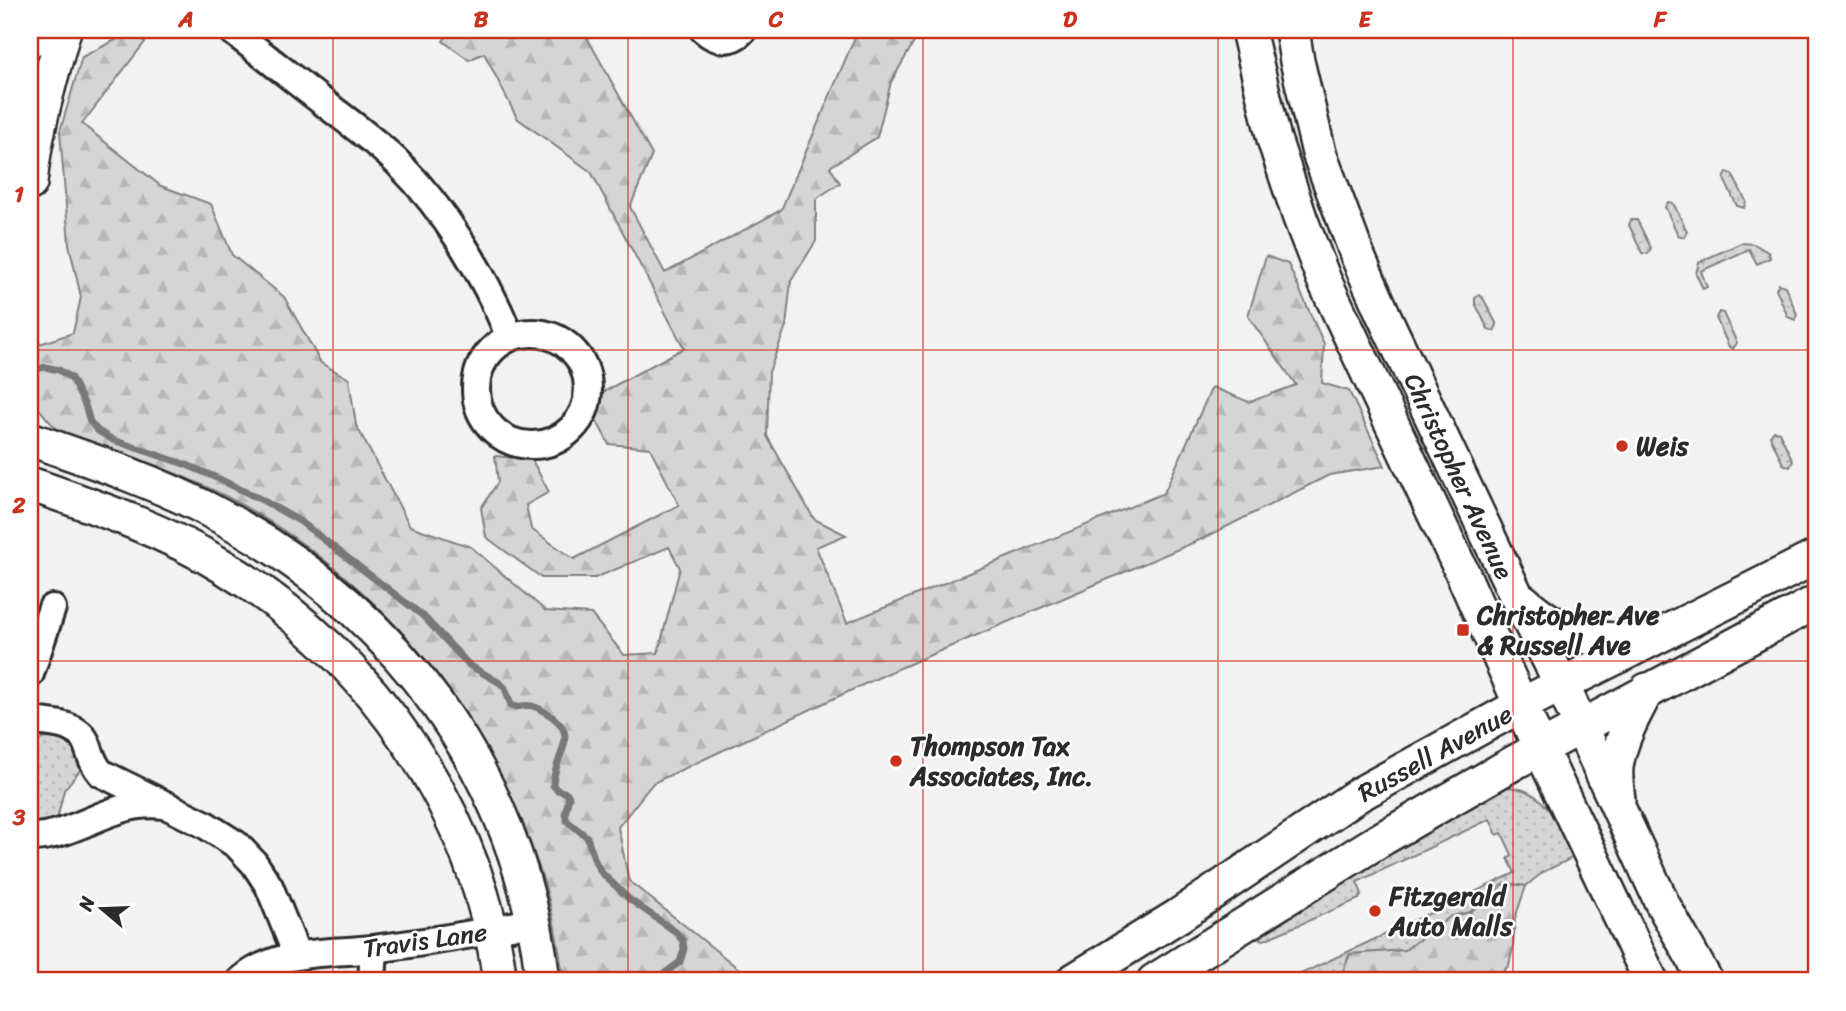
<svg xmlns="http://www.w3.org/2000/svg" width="1846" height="1011" font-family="Sriracha,sans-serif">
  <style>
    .grass { fill: url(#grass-dots); stroke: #808080; stroke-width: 2 }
    .forest { fill: url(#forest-firs); stroke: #808080; stroke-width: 2 }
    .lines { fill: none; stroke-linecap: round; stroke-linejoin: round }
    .stream { stroke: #787878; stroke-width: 7 }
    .minor-casing { stroke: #2b2b2b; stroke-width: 32 }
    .tertiary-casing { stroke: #2b2b2b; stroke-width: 38 }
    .minor { stroke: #fff; stroke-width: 26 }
    .tertiary { stroke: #fff; stroke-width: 33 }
    .grid { fill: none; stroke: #c8321e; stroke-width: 2; stroke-opacity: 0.55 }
    .poi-dot { fill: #c8321e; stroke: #fff; stroke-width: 2.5 }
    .labels { text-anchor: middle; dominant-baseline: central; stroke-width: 5; stroke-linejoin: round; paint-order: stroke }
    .poi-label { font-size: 26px; font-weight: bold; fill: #2b2b2b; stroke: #fff; text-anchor: start }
    .street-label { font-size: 26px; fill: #2b2b2b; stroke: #fff }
    .neatline { fill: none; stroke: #c8321e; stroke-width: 2.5 }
    .grid-label { font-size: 23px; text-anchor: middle; font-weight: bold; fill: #c8321e }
  </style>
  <defs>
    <pattern id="grass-dots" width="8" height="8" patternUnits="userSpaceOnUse" patternTransform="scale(1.75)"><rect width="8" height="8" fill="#d5d5d5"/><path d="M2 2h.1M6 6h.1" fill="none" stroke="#b7b7b7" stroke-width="1.8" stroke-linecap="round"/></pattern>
    <pattern id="forest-firs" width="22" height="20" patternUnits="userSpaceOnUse" patternTransform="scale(1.75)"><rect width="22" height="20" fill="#d5d5d5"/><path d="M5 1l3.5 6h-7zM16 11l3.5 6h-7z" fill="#b7b7b7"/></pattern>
  </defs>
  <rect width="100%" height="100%" fill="#f2f2f2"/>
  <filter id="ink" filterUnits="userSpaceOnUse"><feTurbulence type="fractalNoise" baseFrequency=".0143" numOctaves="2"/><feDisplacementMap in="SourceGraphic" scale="14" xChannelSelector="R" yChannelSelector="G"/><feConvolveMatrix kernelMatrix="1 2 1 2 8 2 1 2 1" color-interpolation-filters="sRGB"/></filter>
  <g filter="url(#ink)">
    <g class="grass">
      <polygon points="1727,172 1732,174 1746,201 1744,208 1737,206 1724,179"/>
      <polygon points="1668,202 1673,203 1687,231 1684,237 1678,235 1665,207"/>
      <polygon points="1631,220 1637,220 1651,248 1648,254 1642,253 1629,225"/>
      <polygon points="1741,243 1754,244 1769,253 1770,258 1757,264 1749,249 1701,271 1707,287 1703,289 1696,274 1699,262"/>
      <polygon points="1779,284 1785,286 1797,314 1795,320 1788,317 1776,289"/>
      <polygon points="1479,295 1483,298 1497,325 1494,331 1488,329 1475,303 1475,298"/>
      <polygon points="1719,312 1723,313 1737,343 1733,349 1729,347 1716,318"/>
      <polygon points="1774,431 1779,432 1793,461 1790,467 1783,464 1770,436"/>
      <path d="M46,738c19,0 27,7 36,23l-2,9 -16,20 -7,30 -27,6v-83z"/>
      <path d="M1509,787c40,3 49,40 63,71l-29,14 -17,14 -21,-3 -35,29 -20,5 -45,33 -55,4 -11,27h-53l229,-108 -7,-15 4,-3 -10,-22 -5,2 -7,-16 -133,63 5,12 -3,5 -95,41 -4,-1 10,-11 44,-31 186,-108z"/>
    </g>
    <g class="forest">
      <path d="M451,30h132l69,125 -22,52 35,66 116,-63 77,-180h63l-30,52 -14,55 -47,30 10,16 -24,16v42l-25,40 -5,45 -17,46 -2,64 47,83 32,16 -30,12 31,76 317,-130 48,-106 37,15 47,-17 -48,-69 18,-60 22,8 36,80 -2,39 27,8 36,75 -56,9 -125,63 -318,136 -143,67 -90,42 -35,44 11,54 125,100h-190c-6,-36 -11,-73 -23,-108 -55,-163 -161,-295 -314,-376 -39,-20 -81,-35 -122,-50 -13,-5 -39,-11 -49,-19 -5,-4 -25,-28 -26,-33 -4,-14 0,-33 0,-48l43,-14 8,-36 -12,-53 -9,-113 22,-74 49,-25 14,10 -63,82 79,62 50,18 21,51 52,42 37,66 28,16 7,46 54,101 61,21 75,64 45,3 33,41 34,-2 22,-85 -11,-21 -74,31h-53l-56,-41 -5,-29 17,-26 -3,-26 37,4 17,32 -23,13 5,24 43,30 105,-54 -29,-57 -41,-4 -15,-28 7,-23 83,-45 -93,-176 -74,-54 -33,-65 -15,7 -26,-19z"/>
      <polygon points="1505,883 1526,886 1515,918 1513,948 1509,965 1503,972 1483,981 1339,981 1350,954 1405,950 1450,917 1470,912"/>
    </g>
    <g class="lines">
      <path class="stream" d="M31,371l14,-4 14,3 12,8 14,27 5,17 8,9 15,9 74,25 30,13 45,22 39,22 122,94 46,49 31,18 5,5 6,17 5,2c11,-3 18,-2 27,4 42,23 11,42 10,74l4,5 10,3 2,4 -4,17 2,7 20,16 8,24 6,11 28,27 47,33 7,9 1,8 -4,13 -26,19"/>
      <g class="minor-casing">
        <g id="minor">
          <path d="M231,30c34,26 67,53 101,79 22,17 46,34 66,54 48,48 86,111 112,174"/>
          <path d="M704,30c12,11 27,13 39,0"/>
          <circle cx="532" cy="389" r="56"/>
          <polyline points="30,674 52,608"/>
          <path d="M30,721c19,2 47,2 56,21 5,12 6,21 15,31l103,51 33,21 17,18 15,23 28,69"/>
          <path d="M30,837c45,1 84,-39 133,-32"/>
          <path d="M240,981c37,-32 87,-27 133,-32 54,-7 108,-15 160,-28"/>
          <polyline points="372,981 374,949"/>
        </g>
      </g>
      <g class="tertiary-casing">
        <g id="tertiary">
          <polyline points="1248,30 1274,139 1300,218 1324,280 1462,572 1540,748 1651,981"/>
          <polyline points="1292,30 1297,61 1319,153 1358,257 1383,314 1516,595 1562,685 1662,903 1706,981"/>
          <polyline points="30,40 37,30"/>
          <path d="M30,183c5,-52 20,-103 34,-153"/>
          <path d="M30,439c60,21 121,41 177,70 185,95 313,263 336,472"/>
          <path d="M30,484c66,23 134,46 194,83 147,89 254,243 276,414"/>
          <path d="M1523,601c43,37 65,40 120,39"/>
          <path d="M1618,800c-1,-10 -3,-22 -2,-33 4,-28 18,-52 31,-77"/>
          <polyline points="1073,981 1178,916 1358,795 1521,705 1816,557"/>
          <polyline points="1154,981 1378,841 1517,761 1816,602"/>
        </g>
      </g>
      <use href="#minor" class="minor"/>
      <use href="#tertiary" class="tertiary"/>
    </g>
  </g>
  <path class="grid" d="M333,30v951M628,30v951M923,30v951M1218,30v951M1513,30v951M30,350h1786M30,661h1786"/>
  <g class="poi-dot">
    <circle cx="1622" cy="446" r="7"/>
    <rect x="1456" y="623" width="14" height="14" rx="3.5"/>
    <circle cx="896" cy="761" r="7"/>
    <circle cx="1375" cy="911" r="7"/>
  </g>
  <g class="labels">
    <g class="poi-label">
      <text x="1636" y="446">Weis</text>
      <text x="1477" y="615">Christopher Ave<tspan x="1477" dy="30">&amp; Russell Ave</tspan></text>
      <text x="910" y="746">Thompson Tax<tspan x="910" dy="30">Associates, Inc.</tspan></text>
      <text x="1389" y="896">Fitzgerald<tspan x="1389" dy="30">Auto Malls</tspan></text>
    </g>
    <g class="street-label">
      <text transform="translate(1459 476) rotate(65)">Christopher Avenue</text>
      <text transform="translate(1435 753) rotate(-29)">Russell Avenue</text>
      <text transform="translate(425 940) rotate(-8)">Travis Lane</text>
    </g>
  </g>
  <rect width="1846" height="1011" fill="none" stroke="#fff" stroke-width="77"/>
  <g transform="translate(102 909) rotate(289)" stroke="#ffffff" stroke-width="5" paint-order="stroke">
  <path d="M0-5L12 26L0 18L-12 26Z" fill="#2b2b2b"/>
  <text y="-10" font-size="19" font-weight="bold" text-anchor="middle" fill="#2b2b2b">N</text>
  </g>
  <rect x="38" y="38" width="1770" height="934" class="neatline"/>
  <g class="grid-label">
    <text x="186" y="27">A</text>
    <text x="481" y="27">B</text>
    <text x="776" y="27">C</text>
    <text x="1070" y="27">D</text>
    <text x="1365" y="27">E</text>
    <text x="1660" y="27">F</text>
    <text x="19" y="202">1</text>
    <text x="19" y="513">2</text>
    <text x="19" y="825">3</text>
  </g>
</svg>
